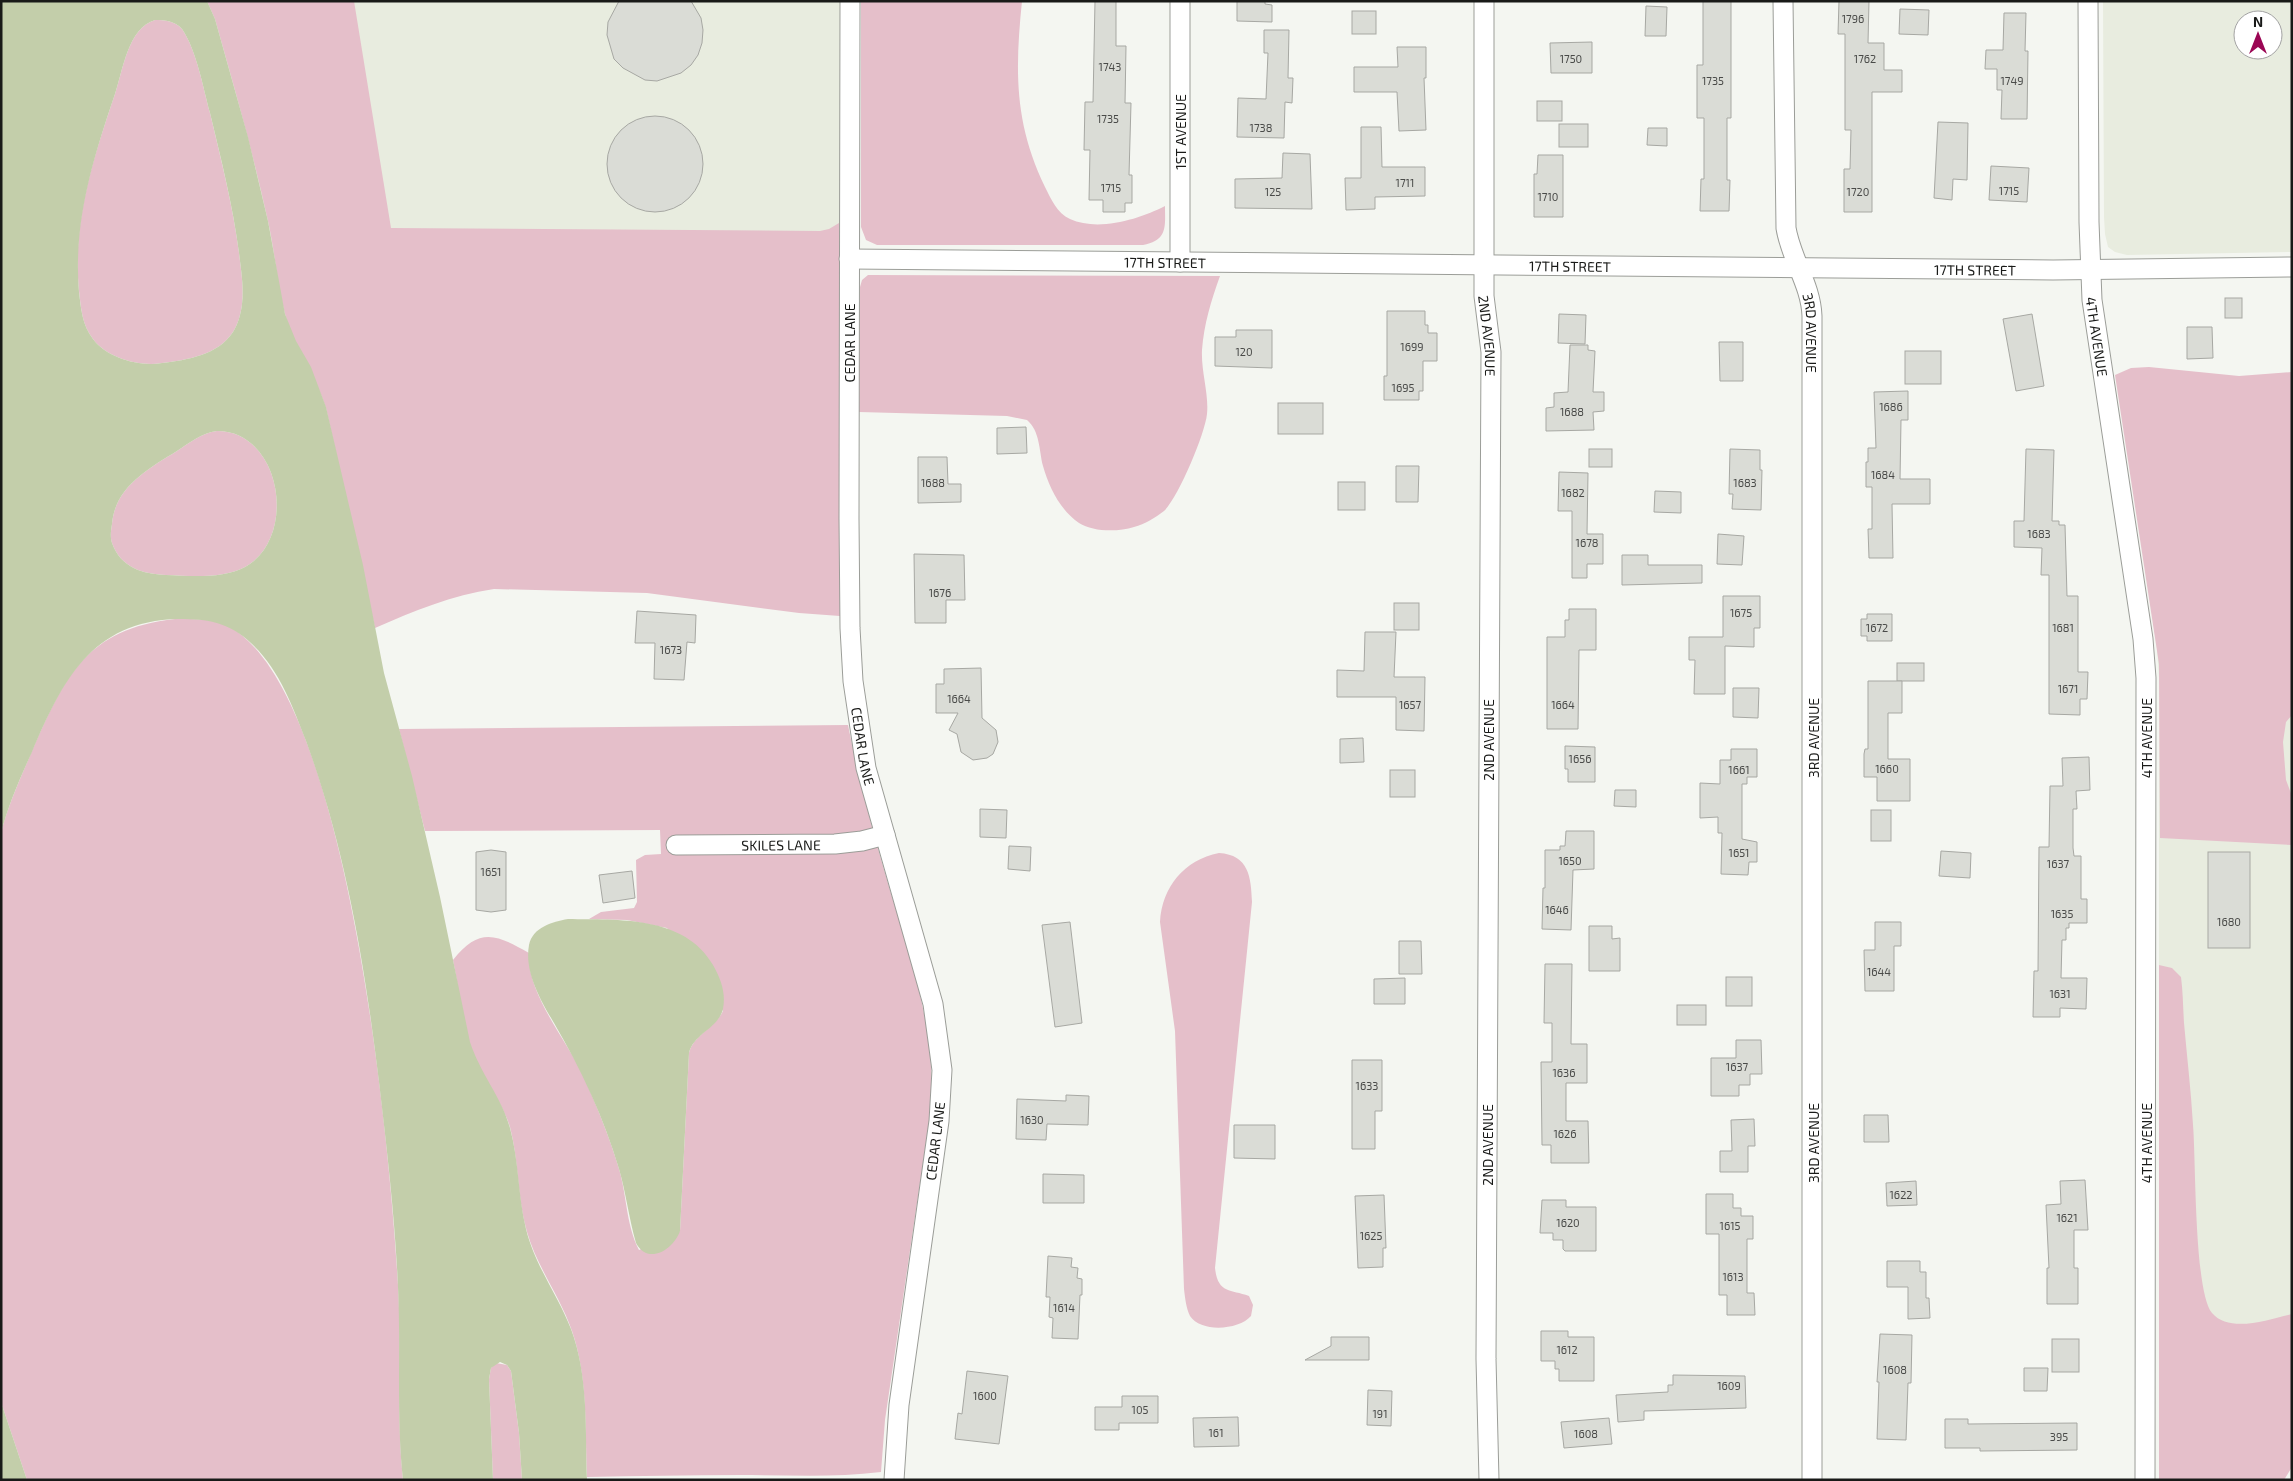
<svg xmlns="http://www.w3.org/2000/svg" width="2293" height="1481" font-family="'Exo 2',sans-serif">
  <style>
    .built { fill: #e8ecdf; fill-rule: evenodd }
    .green { fill: #e5bfca }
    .water { fill: #c3ceaa; fill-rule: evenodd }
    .building { fill: #dadcd6; stroke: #a7a8a3 }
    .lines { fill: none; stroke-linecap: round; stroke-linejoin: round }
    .minor-casing { stroke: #9b9d98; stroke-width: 21 }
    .minor { stroke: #fff; stroke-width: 19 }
    .labels { text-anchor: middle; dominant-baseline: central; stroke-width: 4.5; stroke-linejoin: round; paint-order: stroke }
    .number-label { font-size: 11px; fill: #494a48 }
    .street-label { font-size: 14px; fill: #191a18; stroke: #fff }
  </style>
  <rect width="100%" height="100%" fill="#f4f6f1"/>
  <g class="built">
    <polygon points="207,1 840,1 840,564 342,476 326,407 319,386 290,328 285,314 268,221 248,137 215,19"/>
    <path d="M2103,1h189v251l-165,3 -12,-3 -7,-5 -3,-13 -1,-17zM2243,20h30v30h-30z"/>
    <polygon points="2292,377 2292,1317 2159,1354 2159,678 2157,648 2133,487"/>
  </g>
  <g class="green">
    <path d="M207,1h147l37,227 429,3 9,-2 10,-6 1,393 -41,-3 -152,-20 -153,-4c-42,6 -80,22 -119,39l-49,-220c-11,-33 -32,-61 -41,-94 -8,-30 -10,-62 -17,-93 -15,-68 -34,-135 -53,-202z"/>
    <path d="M861,1h161c-7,69 -8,122 23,186 6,12 12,26 25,32 28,13 70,0 95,-13 0,21 3,34 -22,39h-266l-11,-5 -5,-13z"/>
    <path d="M155,20c10,0 20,1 27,9 15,22 21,59 28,84 11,47 23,93 29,140 2,17 5,34 3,51 -1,9 -4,20 -9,28 -15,23 -46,28 -71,31 -22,4 -55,-5 -69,-24 -11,-14 -12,-31 -14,-48 -7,-69 14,-132 36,-197 8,-24 13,-66 40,-74z"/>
    <path d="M868,275l352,1c-9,25 -16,48 -18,74 -1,22 7,43 5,64 -2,20 -29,84 -43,97 -9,7 -19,13 -30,16 -16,5 -41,5 -55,-4 -19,-13 -30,-36 -36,-57 -4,-16 -3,-35 -16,-46l-20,-4 -148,-4 1,-125 2,-7z"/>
    <polygon points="2149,367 2239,376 2292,372 2292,715 2286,722 2283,742 2286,780 2292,796 2292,845 2160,838 2159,664 2115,375 2131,368"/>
    <path d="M217,431c65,0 81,107 28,136 -22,12 -55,9 -79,8 -23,-1 -45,-7 -54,-32 -2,-6 -1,-13 0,-19 3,-37 36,-55 65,-73 12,-8 25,-18 40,-20z"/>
    <path d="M175,619c17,0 40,-1 55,8 120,69 160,523 168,658 4,65 -2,130 5,195h-376l-26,-78v-569c7,-28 20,-56 31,-82 33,-75 54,-122 143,-132z"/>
    <path d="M848,725c11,56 26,111 42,165 22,73 46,140 41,218l-46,312 -4,52c-48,6 -94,3 -141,3 -51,0 -102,1 -153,2 -2,-49 1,-99 -15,-146 -12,-35 -35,-64 -45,-99 -10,-34 -8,-71 -17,-105 -7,-23 -23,-42 -33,-64 -14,-31 -17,-69 -24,-103 26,-33 43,-26 76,-7 -2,42 38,87 55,124 13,30 26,61 35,92 8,27 7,56 20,81l41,-19 9,-178c5,-19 25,-24 34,-42l-56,-83 -40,-8 -38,-1 12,-7 33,-4 3,-6 -1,-42 9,-5 16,-1 -1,-24 -235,1 -26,-102z"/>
    <path d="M1219,853c30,2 32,24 33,49l-37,366c3,26 15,21 34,28l4,9 -2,11c-12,14 -50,17 -61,0 -4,-8 -5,-19 -6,-27l-9,-258 -15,-109c2,-35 24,-62 59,-69z"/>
    <path d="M2159,965l13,3 9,9c2,15 2,30 3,46 3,34 7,68 9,102 3,34 1,167 19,188 18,21 58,6 80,1v153l-8,13h-125z"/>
    <polygon points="496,1363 507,1365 511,1371 519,1433 522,1480 493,1480 489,1379 491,1368"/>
  </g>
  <g class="water">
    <path d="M1,1h206l8,18 33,118 20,84 17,93 11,27 15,26 15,40 37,158 21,108 28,103 28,121 30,145c10,31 32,56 40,86 9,33 8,68 16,101 9,37 32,66 45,100 18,48 14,101 16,151h-65l-3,-47 -8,-62 -4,-6 -7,-3 -9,6 -2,11 4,101h-90c-7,-64 -2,-129 -5,-193 -3,-69 -11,-137 -19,-205 -14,-115 -33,-232 -73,-341 -13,-34 -27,-72 -54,-97 -23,-22 -44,-25 -74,-25 -87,2 -116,63 -146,133 -12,26 -24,54 -31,81zM155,20c10,0 20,1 27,9 15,22 21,59 28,84 11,46 23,93 29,140 2,17 5,34 3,51 -1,9 -4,20 -9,28 -15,23 -46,28 -71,31 -22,4 -55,-5 -69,-24 -11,-14 -12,-31 -14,-47 -6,-70 14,-133 36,-198 8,-24 13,-66 40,-74zM217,431c65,0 81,107 28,136 -22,12 -55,9 -79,8 -23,-1 -45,-7 -54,-32 -2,-6 -1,-13 0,-19 3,-37 36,-55 65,-73 12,-8 25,-18 40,-20z"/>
    <path d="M568,919c50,1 116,-4 145,46 8,14 13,28 10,44 -5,20 -29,24 -34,44l-9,178c-6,18 -32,35 -44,12 -7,-24 -10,-50 -17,-74 -15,-51 -38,-100 -65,-146 -13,-22 -30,-51 -25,-78 4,-18 23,-23 39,-26z"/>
    <polygon points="1,1402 27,1480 1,1480"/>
  </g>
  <g class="building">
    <polygon points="619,1 691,1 701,18 703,30 702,43 698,55 691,65 681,73 657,81 645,80 623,68 614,59 607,35 608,22"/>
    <polygon points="1095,1 1116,1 1116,46 1126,46 1125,103 1131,103 1129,175 1132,175 1132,203 1125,203 1125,212 1103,212 1103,200 1089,200 1090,150 1084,150 1085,102 1093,102"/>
    <polygon points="1237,1 1265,1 1265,4 1272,5 1272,22 1237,21"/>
    <polygon points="1703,1 1731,1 1731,118 1727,118 1727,180 1730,180 1729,211 1700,211 1701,179 1704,179 1704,118 1697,118 1697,65 1703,65"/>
    <polygon points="1839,1 1869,1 1868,43 1884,43 1884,70 1902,70 1902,92 1872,92 1872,212 1844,212 1844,169 1850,169 1851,130 1845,130 1845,34 1838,34"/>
    <polygon points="1646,6 1667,7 1666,36 1645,36"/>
    <polygon points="1900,9 1929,10 1928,35 1899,34"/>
    <rect x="1352" y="11" width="24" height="23"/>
    <polygon points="2004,13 2026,13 2025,51 2028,51 2027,119 2001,119 2002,90 1997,90 1997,69 1985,69 1986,50 2003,50"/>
    <polygon points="1264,30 1289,30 1288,78 1293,78 1292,103 1285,102 1284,138 1237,137 1238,98 1266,99 1268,53 1264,53"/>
    <polygon points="1592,42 1592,73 1551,73 1550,43"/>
    <polygon points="1397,47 1426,47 1426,78 1424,78 1426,130 1399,131 1397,92 1354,92 1354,67 1398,67"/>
    <rect x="1537" y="101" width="25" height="20"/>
    <circle cx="655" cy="164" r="48"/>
    <polygon points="1938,122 1968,123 1967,180 1953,179 1952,200 1934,198"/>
    <rect x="1559" y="124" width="29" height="23"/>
    <polygon points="1361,127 1381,127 1382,167 1425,167 1425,196 1375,197 1375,209 1346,210 1345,178 1361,178"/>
    <polygon points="1648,128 1667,128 1667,146 1647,145"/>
    <polygon points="1283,153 1310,154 1312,209 1235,208 1235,179 1282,178"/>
    <polygon points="1538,155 1563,155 1563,217 1534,217 1534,174 1537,174"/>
    <polygon points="1991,166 2029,168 2027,202 1989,200"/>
    <rect x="2225" y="298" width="17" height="20"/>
    <polygon points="1387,311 1425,311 1425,325 1428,325 1428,333 1437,333 1437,361 1423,361 1423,391 1419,391 1419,400 1384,400 1384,376 1387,376"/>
    <polygon points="1559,314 1586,315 1585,344 1558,343"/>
    <polygon points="2032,314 2044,386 2016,391 2003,319"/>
    <polygon points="2187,327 2212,327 2213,358 2187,359"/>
    <polygon points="1236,330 1272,330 1272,368 1215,366 1215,337 1236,337"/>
    <polygon points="1719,342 1743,342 1743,381 1720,381"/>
    <polygon points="1570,345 1588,345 1588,350 1595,351 1593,392 1604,392 1604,411 1593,412 1594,430 1546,431 1546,408 1554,407 1554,393 1568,392"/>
    <rect x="1905" y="351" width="36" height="33"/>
    <polygon points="1908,391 1908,420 1901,420 1900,479 1930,479 1930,504 1892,504 1893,558 1869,558 1868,529 1872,529 1872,487 1866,487 1866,462 1868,462 1868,448 1876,448 1874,392"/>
    <rect x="1278" y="403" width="45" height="31"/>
    <polygon points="1026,427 1027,453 997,454 997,428"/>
    <rect x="1589" y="449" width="23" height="18"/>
    <polygon points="1730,449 1760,450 1760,470 1762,470 1761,510 1732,509 1733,494 1729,494"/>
    <polygon points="2026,449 2054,450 2052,521 2059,521 2059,525 2065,525 2067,596 2078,596 2078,672 2088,672 2087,699 2080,699 2080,715 2049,714 2049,575 2041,575 2042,548 2014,547 2014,521 2024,521"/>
    <polygon points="918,457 947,457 948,484 961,484 961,502 918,503"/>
    <polygon points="1396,466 1419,466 1418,502 1396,502"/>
    <polygon points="1559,472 1588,473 1587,534 1603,534 1603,564 1587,564 1587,578 1572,578 1572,511 1558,511"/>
    <rect x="1338" y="482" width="27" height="28"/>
    <polygon points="1655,491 1681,492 1681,513 1654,512"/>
    <polygon points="1718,534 1744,536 1742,565 1717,564"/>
    <polygon points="914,554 964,555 965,600 946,600 946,623 915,623"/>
    <polygon points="1622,555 1648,555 1648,565 1702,565 1702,583 1622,585"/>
    <polygon points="1723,596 1760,596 1760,628 1754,628 1754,647 1725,646 1725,694 1694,694 1695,660 1689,660 1689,637 1723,637"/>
    <rect x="1394" y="603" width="25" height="27"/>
    <polygon points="1569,609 1596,609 1596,650 1579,650 1578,729 1547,729 1547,637 1565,637 1565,620 1569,620"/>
    <polygon points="637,611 696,615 695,643 687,642 684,680 654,679 655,643 635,643"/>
    <polygon points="1867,614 1892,614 1892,641 1867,641 1867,636 1861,636 1861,619 1867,619"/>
    <polygon points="1365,632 1396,632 1394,677 1425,677 1424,731 1396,730 1396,697 1337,697 1337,670 1364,671"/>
    <rect x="1897" y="663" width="27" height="18"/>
    <polygon points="981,668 982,718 996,730 998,742 993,754 987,758 973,760 961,752 957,734 949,730 958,713 936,713 936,684 944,684 944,669"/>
    <polygon points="1868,681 1902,681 1902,713 1888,713 1888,759 1910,759 1910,801 1877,801 1877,777 1864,777 1864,754 1865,749 1868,749"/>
    <polygon points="1733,688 1759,688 1758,718 1733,717"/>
    <polygon points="1363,738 1364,762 1340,763 1340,739"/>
    <polygon points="1565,746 1595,747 1595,782 1568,782 1568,769 1565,769"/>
    <polygon points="1731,749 1757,749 1757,777 1747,777 1747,784 1742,784 1742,839 1757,842 1757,862 1749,862 1748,875 1721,874 1722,833 1718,833 1718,817 1700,818 1700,783 1720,784 1720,760 1731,760"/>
    <polygon points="2089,757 2090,790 2076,791 2077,809 2073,809 2073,848 2074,856 2081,856 2081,899 2087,899 2087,923 2069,923 2069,928 2066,928 2066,940 2062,940 2061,978 2087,978 2086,1009 2060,1008 2060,1017 2033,1017 2034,971 2038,971 2039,847 2049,847 2050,786 2063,786 2062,758"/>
    <rect x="1390" y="770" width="25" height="27"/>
    <polygon points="1615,790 1636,790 1636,807 1614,806"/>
    <polygon points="980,809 1007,810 1006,838 980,837"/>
    <rect x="1871" y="810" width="20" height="31"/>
    <polygon points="1566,831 1594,831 1594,869 1573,870 1571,930 1542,929 1543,888 1545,888 1545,850 1560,850 1560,846 1565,846"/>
    <polygon points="1009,846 1031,847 1030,871 1008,869"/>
    <polygon points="491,850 506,852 506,910 491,912 476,910 476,852"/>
    <polygon points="1941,851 1971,853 1970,878 1939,876"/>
    <rect x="2208" y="852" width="42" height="96"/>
    <polygon points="632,871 635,898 603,903 599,875"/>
    <polygon points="1070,922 1082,1023 1055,1027 1042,925"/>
    <polygon points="1875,922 1901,922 1901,946 1894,946 1894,991 1865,991 1864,950 1875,950"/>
    <polygon points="1589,926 1612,926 1612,939 1620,938 1620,971 1589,971"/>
    <polygon points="1399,941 1421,941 1422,974 1399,974"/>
    <polygon points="1545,964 1572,964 1571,1044 1587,1044 1587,1083 1566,1083 1566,1121 1588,1121 1589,1163 1551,1163 1551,1145 1542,1145 1541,1062 1552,1062 1552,1023 1544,1023"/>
    <rect x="1726" y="977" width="26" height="29"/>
    <polygon points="1405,978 1405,1004 1374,1004 1374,979"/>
    <rect x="1677" y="1005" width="29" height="20"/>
    <polygon points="1736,1040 1761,1040 1762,1074 1750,1074 1750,1085 1739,1085 1739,1096 1711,1096 1711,1058 1736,1058"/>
    <polygon points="1352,1060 1382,1060 1382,1111 1375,1111 1375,1149 1352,1149"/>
    <polygon points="1066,1095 1089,1096 1088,1125 1047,1124 1046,1140 1016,1139 1017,1099 1066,1101"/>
    <polygon points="1864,1115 1888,1115 1889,1142 1864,1142"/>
    <polygon points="1754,1119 1755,1146 1748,1146 1748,1172 1720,1172 1720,1151 1732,1151 1731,1120"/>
    <polygon points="1234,1125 1275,1125 1275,1159 1234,1158"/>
    <polygon points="1043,1174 1084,1175 1084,1203 1043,1203"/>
    <polygon points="2085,1180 2088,1230 2074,1230 2074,1268 2078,1268 2078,1304 2047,1304 2047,1268 2049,1268 2046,1205 2061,1204 2060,1181"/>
    <polygon points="1916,1181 1917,1205 1887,1206 1886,1183"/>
    <polygon points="1706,1194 1733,1194 1733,1208 1741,1208 1741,1216 1753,1216 1753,1239 1747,1239 1747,1293 1754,1293 1755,1315 1727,1315 1727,1295 1719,1295 1719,1234 1706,1234"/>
    <polygon points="1384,1195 1386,1248 1383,1248 1383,1267 1358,1268 1355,1196"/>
    <polygon points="1542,1200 1566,1200 1566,1207 1596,1207 1596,1251 1565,1251 1563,1249 1563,1240 1553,1240 1553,1233 1540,1233"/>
    <polygon points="1048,1256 1072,1258 1071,1267 1078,1268 1077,1278 1082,1279 1082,1295 1080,1295 1078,1339 1052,1338 1053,1318 1049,1317 1050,1297 1046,1297"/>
    <polygon points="1887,1261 1920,1261 1920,1272 1926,1272 1926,1298 1929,1298 1930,1318 1908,1319 1908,1287 1887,1287"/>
    <polygon points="1541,1331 1568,1331 1568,1337 1594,1337 1594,1381 1559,1381 1559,1369 1555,1369 1555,1361 1541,1361"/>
    <polygon points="1880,1334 1912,1335 1911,1383 1908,1383 1906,1440 1877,1439 1879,1382 1877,1382"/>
    <polygon points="1331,1337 1369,1337 1369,1360 1305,1360 1331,1346"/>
    <rect x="2052" y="1339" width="27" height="33"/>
    <polygon points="2024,1368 2048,1368 2047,1391 2024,1391"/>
    <polygon points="967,1371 1008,1376 999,1444 955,1439 958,1413 962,1414"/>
    <polygon points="1673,1375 1745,1376 1746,1408 1644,1411 1644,1420 1618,1422 1616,1395 1668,1392 1668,1385 1673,1385"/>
    <polygon points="1368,1390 1392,1391 1391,1426 1367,1425"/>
    <polygon points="1122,1396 1158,1396 1158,1423 1119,1423 1119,1430 1095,1430 1095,1407 1122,1407"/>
    <polygon points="1238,1417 1239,1446 1194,1447 1193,1418"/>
    <polygon points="1609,1418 1612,1444 1564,1448 1561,1422"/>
    <polygon points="1945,1419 1968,1419 1968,1424 2077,1423 2077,1450 1980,1451 1980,1448 1945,1448"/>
  </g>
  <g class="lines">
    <g class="minor-casing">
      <g id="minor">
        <path id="s1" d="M850,1l-1,518 1,109 3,53 13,87 67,236 9,66 -3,51 -40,284 -5,75"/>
        <path id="s2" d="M1484,1v295l7,56 -5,1007 3,121"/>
        <path id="s3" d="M1783,1l3,227c5,31 25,57 26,88v1164"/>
        <path id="s4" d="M2088,1l1,221 3,78 51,339 3,39 -1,802"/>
        <path id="s5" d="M849,259l1204,11 239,-3"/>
        <polyline points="1180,262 1180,1"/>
        <path id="s6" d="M676,845l159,-1 27,-3 23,-6"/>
      </g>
    </g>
    <use href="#minor" class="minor"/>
  </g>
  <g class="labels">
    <g class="number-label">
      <text x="1853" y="18">1796</text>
      <text x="1571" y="58">1750</text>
      <text x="1865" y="58">1762</text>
      <text x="1110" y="66">1743</text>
      <text x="1713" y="80">1735</text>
      <text x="2012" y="80">1749</text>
      <text x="1108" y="118">1735</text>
      <text x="1261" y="127">1738</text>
      <text x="1405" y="182">1711</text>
      <text x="1111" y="187">1715</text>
      <text x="2009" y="190">1715</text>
      <text x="1273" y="191">125</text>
      <text x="1858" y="191">1720</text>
      <text x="1548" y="196">1710</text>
      <text x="1412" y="346">1699</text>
      <text x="1244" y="351">120</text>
      <text x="1403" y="387">1695</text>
      <text x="1891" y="406">1686</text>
      <text x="1572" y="411">1688</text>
      <text x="1883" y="474">1684</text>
      <text x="933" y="482">1688</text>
      <text x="1745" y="482">1683</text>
      <text x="1573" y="492">1682</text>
      <text x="2039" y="533">1683</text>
      <text x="1587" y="542">1678</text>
      <text x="940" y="592">1676</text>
      <text x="1741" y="612">1675</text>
      <text x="1877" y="627">1672</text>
      <text x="2063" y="627">1681</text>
      <text x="671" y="649">1673</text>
      <text x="2068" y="688">1671</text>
      <text x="959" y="698">1664</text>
      <text x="1410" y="704">1657</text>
      <text x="1563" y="704">1664</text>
      <text x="1580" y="758">1656</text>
      <text x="1887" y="768">1660</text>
      <text x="1739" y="769">1661</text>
      <text x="1739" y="852">1651</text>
      <text x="1570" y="860">1650</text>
      <text x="2058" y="863">1637</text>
      <text x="491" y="871">1651</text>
      <text x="1557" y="909">1646</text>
      <text x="2062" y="913">1635</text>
      <text x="2229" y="921">1680</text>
      <text x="1879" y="971">1644</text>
      <text x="2060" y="993">1631</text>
      <text x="1737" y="1066">1637</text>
      <text x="1564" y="1072">1636</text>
      <text x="1367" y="1085">1633</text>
      <text x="1032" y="1119">1630</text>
      <text x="1565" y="1133">1626</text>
      <text x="1901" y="1194">1622</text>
      <text x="2067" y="1217">1621</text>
      <text x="1568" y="1222">1620</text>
      <text x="1730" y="1225">1615</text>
      <text x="1371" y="1235">1625</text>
      <text x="1733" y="1276">1613</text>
      <text x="1064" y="1307">1614</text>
      <text x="1567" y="1349">1612</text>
      <text x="1895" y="1369">1608</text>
      <text x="1729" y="1385">1609</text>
      <text x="985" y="1395">1600</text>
      <text x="1140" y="1409">105</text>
      <text x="1380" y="1413">191</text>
      <text x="1216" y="1432">161</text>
      <text x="1586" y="1433">1608</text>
      <text x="2059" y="1436">395</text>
    </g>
    <g class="street-label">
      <text transform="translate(1180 132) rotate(-90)">1ST AVENUE</text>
      <text stroke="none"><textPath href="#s5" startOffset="316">17TH STREET</textPath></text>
      <text stroke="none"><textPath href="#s5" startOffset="721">17TH STREET</textPath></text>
      <text stroke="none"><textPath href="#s5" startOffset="1126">17TH STREET</textPath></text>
      <text stroke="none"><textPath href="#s3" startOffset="336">3RD AVENUE</textPath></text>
      <text stroke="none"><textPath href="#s2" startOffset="335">2ND AVENUE</textPath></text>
      <text stroke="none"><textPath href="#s4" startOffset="336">4TH AVENUE</textPath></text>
      <text transform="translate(849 343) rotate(-90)">CEDAR LANE</text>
      <text transform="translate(1813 738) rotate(-90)">3RD AVENUE</text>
      <text transform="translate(2146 738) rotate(-90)">4TH AVENUE</text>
      <text transform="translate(1488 740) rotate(-90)">2ND AVENUE</text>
      <text stroke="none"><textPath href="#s1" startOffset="746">CEDAR LANE</textPath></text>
      <text stroke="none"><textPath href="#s6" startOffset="105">SKILES LANE</textPath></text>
      <text transform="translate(935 1141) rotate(-83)">CEDAR LANE</text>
      <text transform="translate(1813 1143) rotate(-90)">3RD AVENUE</text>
      <text transform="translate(2146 1143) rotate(-90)">4TH AVENUE</text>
      <text transform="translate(1487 1145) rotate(-90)">2ND AVENUE</text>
    </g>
  </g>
  <rect width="2293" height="1481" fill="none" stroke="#191a18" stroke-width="5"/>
  <g transform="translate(2258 35)"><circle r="24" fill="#ffffff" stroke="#a3a3a3"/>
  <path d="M0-4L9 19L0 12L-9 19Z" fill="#9b0654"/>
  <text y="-8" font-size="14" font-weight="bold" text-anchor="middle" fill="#191a18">N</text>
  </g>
</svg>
